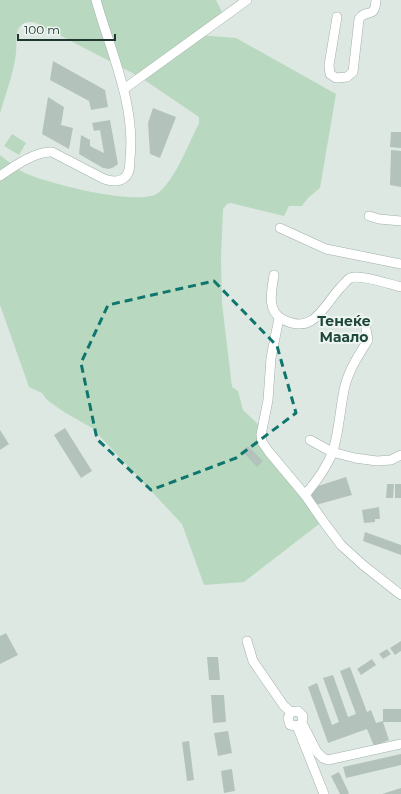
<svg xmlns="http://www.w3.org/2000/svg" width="401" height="794" font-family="Montserrat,sans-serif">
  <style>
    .green { fill: #b8d9bf }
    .building { fill: #b3c3bc }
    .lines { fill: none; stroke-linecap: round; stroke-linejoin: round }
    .minor-casing { stroke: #a1afaa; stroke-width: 10 }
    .minor { stroke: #fff; stroke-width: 9 }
    .marked { fill: none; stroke: #0f766e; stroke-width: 3; stroke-dasharray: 8 5; stroke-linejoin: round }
    .labels { text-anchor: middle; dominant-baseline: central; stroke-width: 4; stroke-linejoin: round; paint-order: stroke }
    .district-label { font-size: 14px; font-weight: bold; fill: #1e473b; stroke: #eef5f1 }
  </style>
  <rect width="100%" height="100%" fill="#dee8e3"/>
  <g class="green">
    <path d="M0,0h216l8,16 -26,19 38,3 100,56 -16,94 -12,10 -6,8h-13l-5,10 -53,-13 -4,1 -4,5 -2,49 1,45 10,84 6,4 5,19 19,18 -1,7 62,86 -79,61 -40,3 -22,-61 -90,-96 -28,-16 -17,-12 -5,-7 -13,-6 -29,-82v-150c8,6 16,14 25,18 21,10 114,34 133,20 17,-13 31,-50 41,-70v-6l-59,-40 -102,-53c-6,-3 -14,-3 -19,4 -4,7 -2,18 -3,25 -2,20 -11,42 -16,61z"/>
    <polygon points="12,134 26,143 19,155 4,146"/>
  </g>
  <g class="building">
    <polygon points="53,61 105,90 108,107 91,110 89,101 50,80"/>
    <polygon points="48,97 64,107 61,125 73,128 69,149 42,134"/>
    <polygon points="153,108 176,117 160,158 150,154 148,123"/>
    <polygon points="110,120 118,164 114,167 109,169 103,168 79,154 81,135 90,140 90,146 104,153 100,130 94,131 92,123"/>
    <polygon points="391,132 401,132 401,148 390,147"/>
    <polygon points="391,150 401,151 401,187 390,185"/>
    <polygon points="65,428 92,471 81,478 54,435"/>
    <polygon points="0,430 9,444 0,450"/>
    <polygon points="248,446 263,461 257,467 242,451"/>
    <polygon points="346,477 352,495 316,505 311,494 318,486"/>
    <polygon points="387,484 394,484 393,498 386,498"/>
    <rect x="395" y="484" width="6" height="14"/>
    <polygon points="379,507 380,519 375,519 375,522 364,523 362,510"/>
    <polygon points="365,532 401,545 401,555 363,541"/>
    <polygon points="6,633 18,655 0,664 0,636"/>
    <polygon points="401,641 401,651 395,655 390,648"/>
    <polygon points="387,649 391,654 383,659 379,654"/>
    <polygon points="207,657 218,657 220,680 209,680"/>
    <polygon points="372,659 376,665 361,675 357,669"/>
    <polygon points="350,667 367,712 371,710 376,723 383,721 383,709 401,709 401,722 383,722 389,740 374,746 367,729 328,743 308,687 317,683 332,725 339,722 323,678 333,675 348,717 356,714 340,671"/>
    <polygon points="211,695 224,695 226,722 213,723"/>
    <polygon points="228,731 232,753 218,756 214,733"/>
    <polygon points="189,741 194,780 187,781 182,742"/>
    <polygon points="401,754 401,765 346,778 343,767"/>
    <polygon points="232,769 235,791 224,793 221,771"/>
    <polygon points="339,772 349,793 348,794 340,794 331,776"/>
    <polygon points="401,788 401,794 382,794"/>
  </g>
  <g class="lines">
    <g class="minor-casing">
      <g id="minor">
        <path d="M337,17l-8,48 1,9 6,4 11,-1 6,-5 6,-53c7,-11 16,1 17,-19"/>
        <polyline points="124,89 247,0"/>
        <path d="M0,176c13,-9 35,-25 52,-24l52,27c6,2 14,4 20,-1 6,-4 6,-13 6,-20 6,-53 -20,-108 -34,-158"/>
        <polyline points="369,216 379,219 401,221"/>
        <polyline points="280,228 326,249 401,264"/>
        <path d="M274,275c-2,15 -8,35 8,44 32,17 41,-13 59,-32 3,-3 6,-7 9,-9 11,-4 39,6 51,9"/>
        <polyline points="279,318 271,358 268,400 261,435 262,442 269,452 305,495 323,521 341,545 363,565 401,595"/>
        <polyline points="310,440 332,452 355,458 377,461 391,460 401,455"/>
        <path d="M305,495c11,-13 22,-28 28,-44 6,-20 7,-41 11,-61 4,-19 14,-34 24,-50l-2,-11"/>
        <polyline points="247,641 253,661 284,706 291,712"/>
        <polyline points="302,723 297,726 290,725 288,718 291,712 298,711 303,716 302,723 317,752 323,758 328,760 401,744"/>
        <polyline points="297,726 324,794"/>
      </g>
    </g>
    <use href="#minor" class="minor"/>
  </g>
  <path class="marked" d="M214,281l63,65 19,67 -60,45 -85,32 -54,-51 -16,-76 27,-58z"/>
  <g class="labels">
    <g class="district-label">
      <text x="344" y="321">Тенеќе<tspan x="344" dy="16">Маало</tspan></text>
    </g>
  </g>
  <path d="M18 34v6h97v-6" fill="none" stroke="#203730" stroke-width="2"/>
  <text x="24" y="34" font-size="12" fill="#203730" stroke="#eef5f1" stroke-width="3" paint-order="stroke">100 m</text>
</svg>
